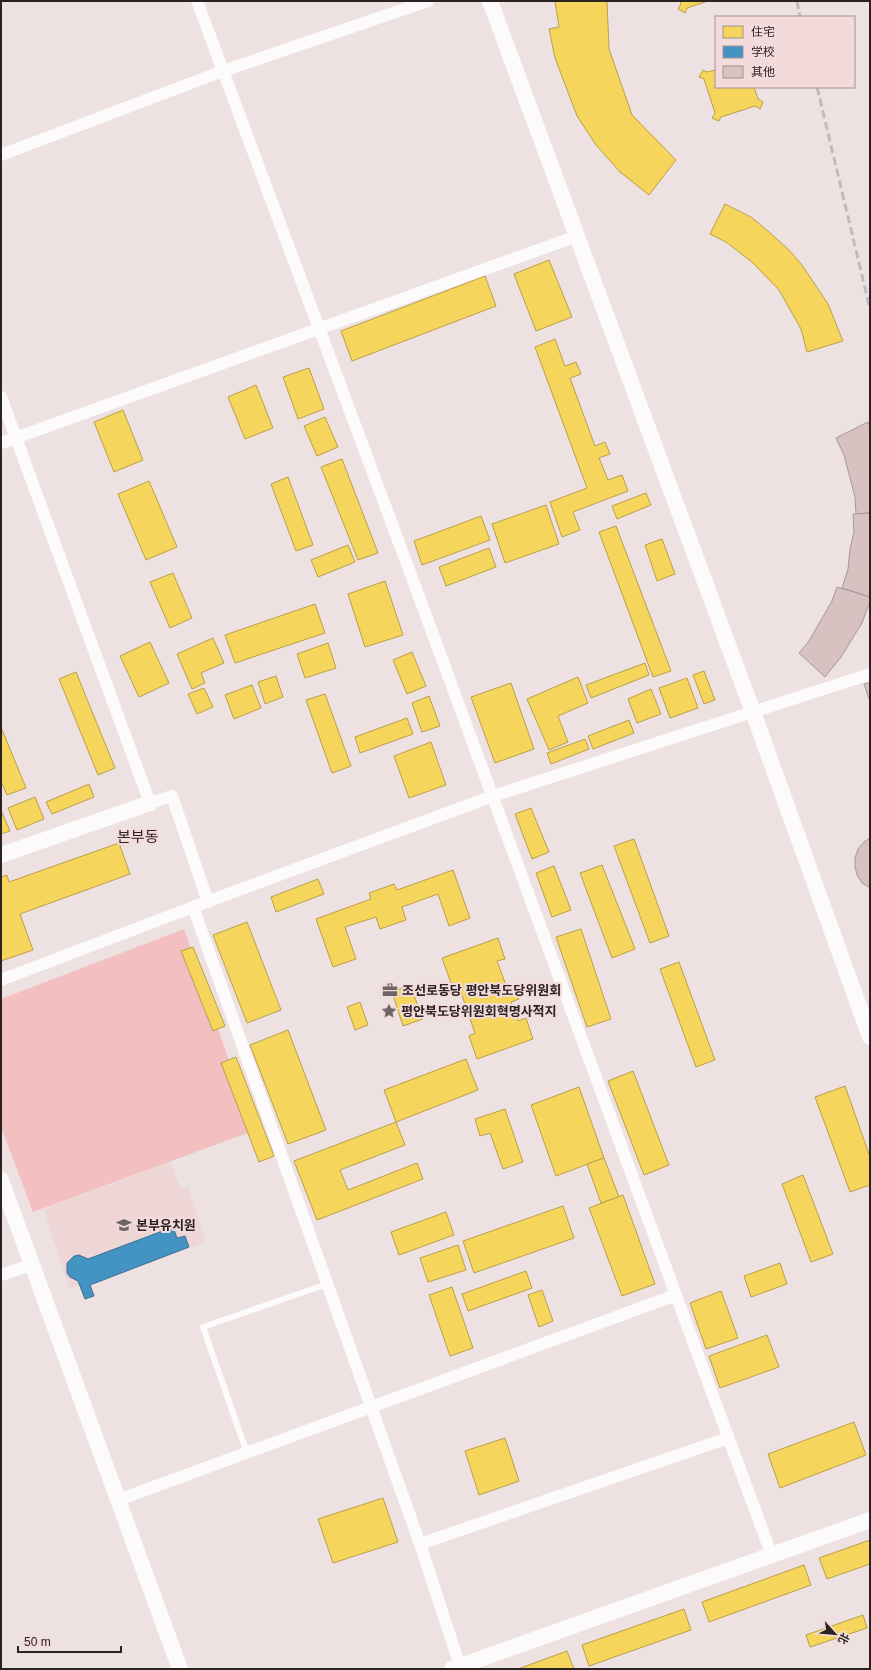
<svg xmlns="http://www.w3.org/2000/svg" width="871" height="1670" font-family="Arial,'Noto Sans SC','Noto Sans KR',sans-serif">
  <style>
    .built { fill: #eed6d6 }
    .green { fill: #f3bfc1 }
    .homes { fill: #f6d55c; stroke: #b99f4b }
    .schools { fill: #4393c3; stroke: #3c7193 }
    .building { fill: #d8c1c1; stroke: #a39999 }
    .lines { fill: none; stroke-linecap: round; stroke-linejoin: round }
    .lane { stroke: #fcfafa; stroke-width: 6 }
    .street { stroke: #fcfafa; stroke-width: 12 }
    .secondary { stroke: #fcfafa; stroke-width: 16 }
    .rail { stroke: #bfbcbc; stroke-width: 3; stroke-dasharray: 8 4; stroke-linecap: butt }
    .labels { text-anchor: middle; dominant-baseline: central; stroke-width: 4; stroke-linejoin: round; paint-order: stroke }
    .poi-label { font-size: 13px; font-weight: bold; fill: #2b2222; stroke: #f4dbdb; text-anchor: start }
    .quarter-label { font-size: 15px; fill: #2b2222; stroke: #f4dbdb }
  </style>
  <rect width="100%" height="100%" fill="#eee1e1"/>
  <polygon class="built" points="170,1162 181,1189 188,1187 206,1242 90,1285 94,1296 85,1299 80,1285 70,1288 43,1209"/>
  <polygon class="green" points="184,929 253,1131 33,1212 1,1127 1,999"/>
  <g class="homes">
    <polygon points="555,1 607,1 609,49 632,115 676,160 649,195 620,172 596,145 577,116 555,58 549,29 559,27"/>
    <polygon points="680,1 708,1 687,8 685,13 678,9 681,4"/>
    <polygon points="703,70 707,72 716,70 716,87 754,87 758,99 763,102 760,109 755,106 721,117 719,121 712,118 715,113 704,79 699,77"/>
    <polygon points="725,204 751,217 768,231 789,250 802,265 828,304 843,341 807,352 801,329 779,290 752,262 726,242 710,234"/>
    <polygon points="549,260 572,317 536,331 514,274"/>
    <polygon points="485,276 496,306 352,361 341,331"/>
    <polygon points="555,339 565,366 576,362 581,374 570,378 595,446 605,442 610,454 599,458 608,480 622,475 628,491 573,512 580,530 562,537 550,502 587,488 535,347"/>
    <polygon points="309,368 324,409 298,419 283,377"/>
    <polygon points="256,385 273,428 245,439 228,397"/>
    <polygon points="123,410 143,460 114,472 94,422"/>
    <polygon points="325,417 338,447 317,456 304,426"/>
    <polygon points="342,459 378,553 358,560 321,467"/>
    <polygon points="288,477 313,545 296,551 271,484"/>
    <polygon points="149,481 177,547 146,560 118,494"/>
    <polygon points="646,493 651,505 617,519 612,506"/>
    <polygon points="546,505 559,544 505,563 492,524"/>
    <polygon points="481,516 490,540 422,565 414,541"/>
    <polygon points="616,526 671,671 653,677 599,532"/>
    <polygon points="662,539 675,574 657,581 645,545"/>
    <polygon points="348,545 355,562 318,577 311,560"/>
    <polygon points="489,548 496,567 446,586 439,567"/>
    <polygon points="173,573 192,618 170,628 150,582"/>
    <polygon points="385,581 403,635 365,647 348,594"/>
    <polygon points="315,604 325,633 235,663 225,635"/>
    <polygon points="213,638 224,663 201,673 205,683 192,689 177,654"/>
    <polygon points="150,642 169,683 139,697 120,656"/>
    <polygon points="328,643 336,668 305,678 297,654"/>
    <polygon points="412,652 426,686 407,694 393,660"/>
    <polygon points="645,663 649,675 591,698 586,685"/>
    <polygon points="704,671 715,700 704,704 693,675"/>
    <polygon points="76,672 115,768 98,775 59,679"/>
    <polygon points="276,676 283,697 265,704 258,682"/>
    <polygon points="578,677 588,703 558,716 568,742 549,750 527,699"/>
    <polygon points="687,678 698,708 670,718 659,688"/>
    <polygon points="511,683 534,749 495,763 471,697"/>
    <polygon points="252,685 261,708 234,719 225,695"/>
    <polygon points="204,688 213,707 197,714 188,694"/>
    <polygon points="651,689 661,714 637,723 628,699"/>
    <polygon points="325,694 351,766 332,773 306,700"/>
    <polygon points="429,696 440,726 422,732 412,703"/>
    <polygon points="407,718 413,734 360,753 355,737"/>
    <polygon points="629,720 634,733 593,749 588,736"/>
    <polygon points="1,727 26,788 7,795 1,781"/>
    <polygon points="585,739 589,749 551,764 547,753"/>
    <polygon points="431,742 446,785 409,798 394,756"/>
    <polygon points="89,784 94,797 52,814 46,802"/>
    <polygon points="35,797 44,819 17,830 8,808"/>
    <polygon points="531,808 549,852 532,859 515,814"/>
    <polygon points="1,810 10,831 1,834"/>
    <polygon points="634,839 669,936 650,943 614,846"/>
    <polygon points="119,843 130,874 20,914 33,950 1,961 1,877 7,875 9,882"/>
    <polygon points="602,865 635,949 612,958 580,873"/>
    <polygon points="554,866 571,910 552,917 536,873"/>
    <polygon points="453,870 470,918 449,926 438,894 402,907 406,920 380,929 376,917 345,927 356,959 333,967 316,919 371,899 369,893 394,884 397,890"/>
    <polygon points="318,879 324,894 276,912 271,897"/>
    <polygon points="247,922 281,1010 247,1023 213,935"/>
    <polygon points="581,929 611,1019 587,1027 556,937"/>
    <polygon points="498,938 505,959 497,961 507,988 514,985 519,999 511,1002 518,1021 526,1018 533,1039 477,1059 469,1036 475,1033 458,984 452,986 442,958"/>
    <polygon points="193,947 225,1026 213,1031 181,951"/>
    <polygon points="679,962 715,1060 696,1067 660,969"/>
    <polygon points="410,985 423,1019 403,1026 392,992"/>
    <polygon points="360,1002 368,1025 355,1030 347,1007"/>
    <polygon points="288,1030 326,1130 288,1144 250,1045"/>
    <polygon points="236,1057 274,1156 259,1162 221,1063"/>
    <polygon points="466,1059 478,1090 396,1122 384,1090"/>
    <polygon points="633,1071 669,1165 644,1175 608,1081"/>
    <polygon points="845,1086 870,1157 870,1185 850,1192 815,1097"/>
    <polygon points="579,1087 604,1158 556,1176 531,1105"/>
    <polygon points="505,1109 523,1162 503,1169 490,1133 480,1136 475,1119"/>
    <polygon points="396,1122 405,1145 340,1170 348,1190 417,1163 423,1179 317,1220 294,1161"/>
    <polygon points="604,1158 619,1197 601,1203 587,1164"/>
    <polygon points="803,1175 833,1254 811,1262 782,1184"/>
    <polygon points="623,1195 655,1284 622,1296 589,1208"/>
    <polygon points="563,1206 574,1238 474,1273 463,1241"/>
    <polygon points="446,1212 454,1235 399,1255 391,1232"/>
    <polygon points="458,1245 466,1270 428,1282 420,1258"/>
    <polygon points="780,1263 787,1284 751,1297 744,1276"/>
    <polygon points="526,1271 532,1288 468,1311 462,1294"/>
    <polygon points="452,1287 473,1348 450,1356 429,1295"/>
    <polygon points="542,1290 553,1321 539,1327 528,1295"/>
    <polygon points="721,1291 738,1338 706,1349 690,1303"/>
    <polygon points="767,1335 779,1367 720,1388 709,1356"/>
    <polygon points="854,1422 866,1455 780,1488 768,1454"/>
    <polygon points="505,1438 519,1481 479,1495 465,1451"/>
    <polygon points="383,1498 398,1542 333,1563 318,1519"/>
    <polygon points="870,1540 870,1564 827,1579 819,1558"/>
    <polygon points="804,1565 811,1585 709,1622 702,1602"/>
    <polygon points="684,1609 691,1630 589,1666 582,1645"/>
    <polygon points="863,1615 867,1628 810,1647 806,1635"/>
    <polygon points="567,1651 574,1669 518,1669"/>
  </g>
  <polygon class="schools" points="173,1227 177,1238 185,1236 189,1247 90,1285 94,1296 85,1299 78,1281 70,1277 67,1273 67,1263 74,1256 79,1255 88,1259"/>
  <g class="building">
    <polygon points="868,422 870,427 870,513 856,514 855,497 844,455 836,438"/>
    <polygon points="870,513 870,597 842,588 848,569 850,549 854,532 853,514"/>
    <polygon points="837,587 870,597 870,601 862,623 841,657 825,677 799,653 809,641 832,601"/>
    <polygon points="870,683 870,702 864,684"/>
    <polygon points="870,838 870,888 862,883 857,875 855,867 855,858 858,849 864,842"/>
  </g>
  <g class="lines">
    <polyline class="lane" points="247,1453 203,1327 327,1284"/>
    <g class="street">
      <path d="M197,1c195,517 384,1037 575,1555"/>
      <polyline points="1,155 223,71 428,1"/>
      <polyline points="1,397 150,803 172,796 208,902"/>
      <polyline points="1,443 577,236"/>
      <polyline points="193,907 493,796 870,674"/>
      <polyline points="1,980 193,907 420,1544 728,1438"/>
      <polyline points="1,1275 31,1265"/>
      <polyline points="118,1500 676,1295"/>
      <polyline points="420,1544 460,1666"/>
    </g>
    <g class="secondary">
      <polyline points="490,1 753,712 870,1037"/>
      <polyline points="1,855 150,803"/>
      <polyline points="1,1180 180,1669"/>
      <polyline points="452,1669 870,1520"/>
    </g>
    <g class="rail">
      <polyline points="797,1 800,17"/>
      <polyline points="817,87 870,309"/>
    </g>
  </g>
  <defs>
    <g id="office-bare" transform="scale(1.2)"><path d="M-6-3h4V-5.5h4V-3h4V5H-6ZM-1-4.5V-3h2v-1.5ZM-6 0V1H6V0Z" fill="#6f6565" stroke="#f4dbdb" stroke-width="2.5" paint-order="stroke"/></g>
    <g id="sight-bare" transform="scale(1.2)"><path d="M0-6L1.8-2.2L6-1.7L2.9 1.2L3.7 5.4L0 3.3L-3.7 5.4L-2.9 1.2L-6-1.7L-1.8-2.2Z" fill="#6f6565" stroke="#f4dbdb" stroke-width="2.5" paint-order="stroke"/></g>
    <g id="school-bare" transform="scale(1.2)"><path d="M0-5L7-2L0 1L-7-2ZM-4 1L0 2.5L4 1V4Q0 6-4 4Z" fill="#6f6565" stroke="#f4dbdb" stroke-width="2.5" paint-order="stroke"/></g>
  </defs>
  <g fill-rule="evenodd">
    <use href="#office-bare" x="390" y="990"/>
    <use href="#sight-bare" x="389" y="1011"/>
    <use href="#school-bare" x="124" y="1225"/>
  </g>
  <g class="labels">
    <g class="poi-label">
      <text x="402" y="990">조선로동당 평안북도당위원회</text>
      <text x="401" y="1011">평안북도당위원회혁명사적지</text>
      <text x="136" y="1225">본부유치원</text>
    </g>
    <g class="quarter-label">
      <text x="138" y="836">본부동</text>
    </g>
  </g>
  <rect width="871" height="1670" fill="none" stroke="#2b2222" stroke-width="4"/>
  <rect x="715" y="16" width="140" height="72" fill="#f4dbdb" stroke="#a49191"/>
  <rect x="723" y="26" width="20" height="12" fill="#f6d55c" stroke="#a49191"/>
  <text x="751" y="36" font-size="12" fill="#2b2222">住宅</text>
  <rect x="723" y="46" width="20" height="12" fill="#4393c3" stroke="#a49191"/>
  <text x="751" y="56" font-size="12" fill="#2b2222">学校</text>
  <rect x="723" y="66" width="20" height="12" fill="#d8c1c1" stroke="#a49191"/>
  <text x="751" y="76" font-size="12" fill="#2b2222">其他</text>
  <g transform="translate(835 1634) rotate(117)" stroke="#f4dbdb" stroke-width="3" paint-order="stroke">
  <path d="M0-3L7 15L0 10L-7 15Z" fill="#2b2222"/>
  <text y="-6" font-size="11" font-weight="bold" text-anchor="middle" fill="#2b2222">北</text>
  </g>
  <path d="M18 1646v6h103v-6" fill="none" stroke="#2b2222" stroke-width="2"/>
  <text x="24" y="1646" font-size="12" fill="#2b2222" stroke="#f4dbdb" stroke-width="3" paint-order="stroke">50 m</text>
</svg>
